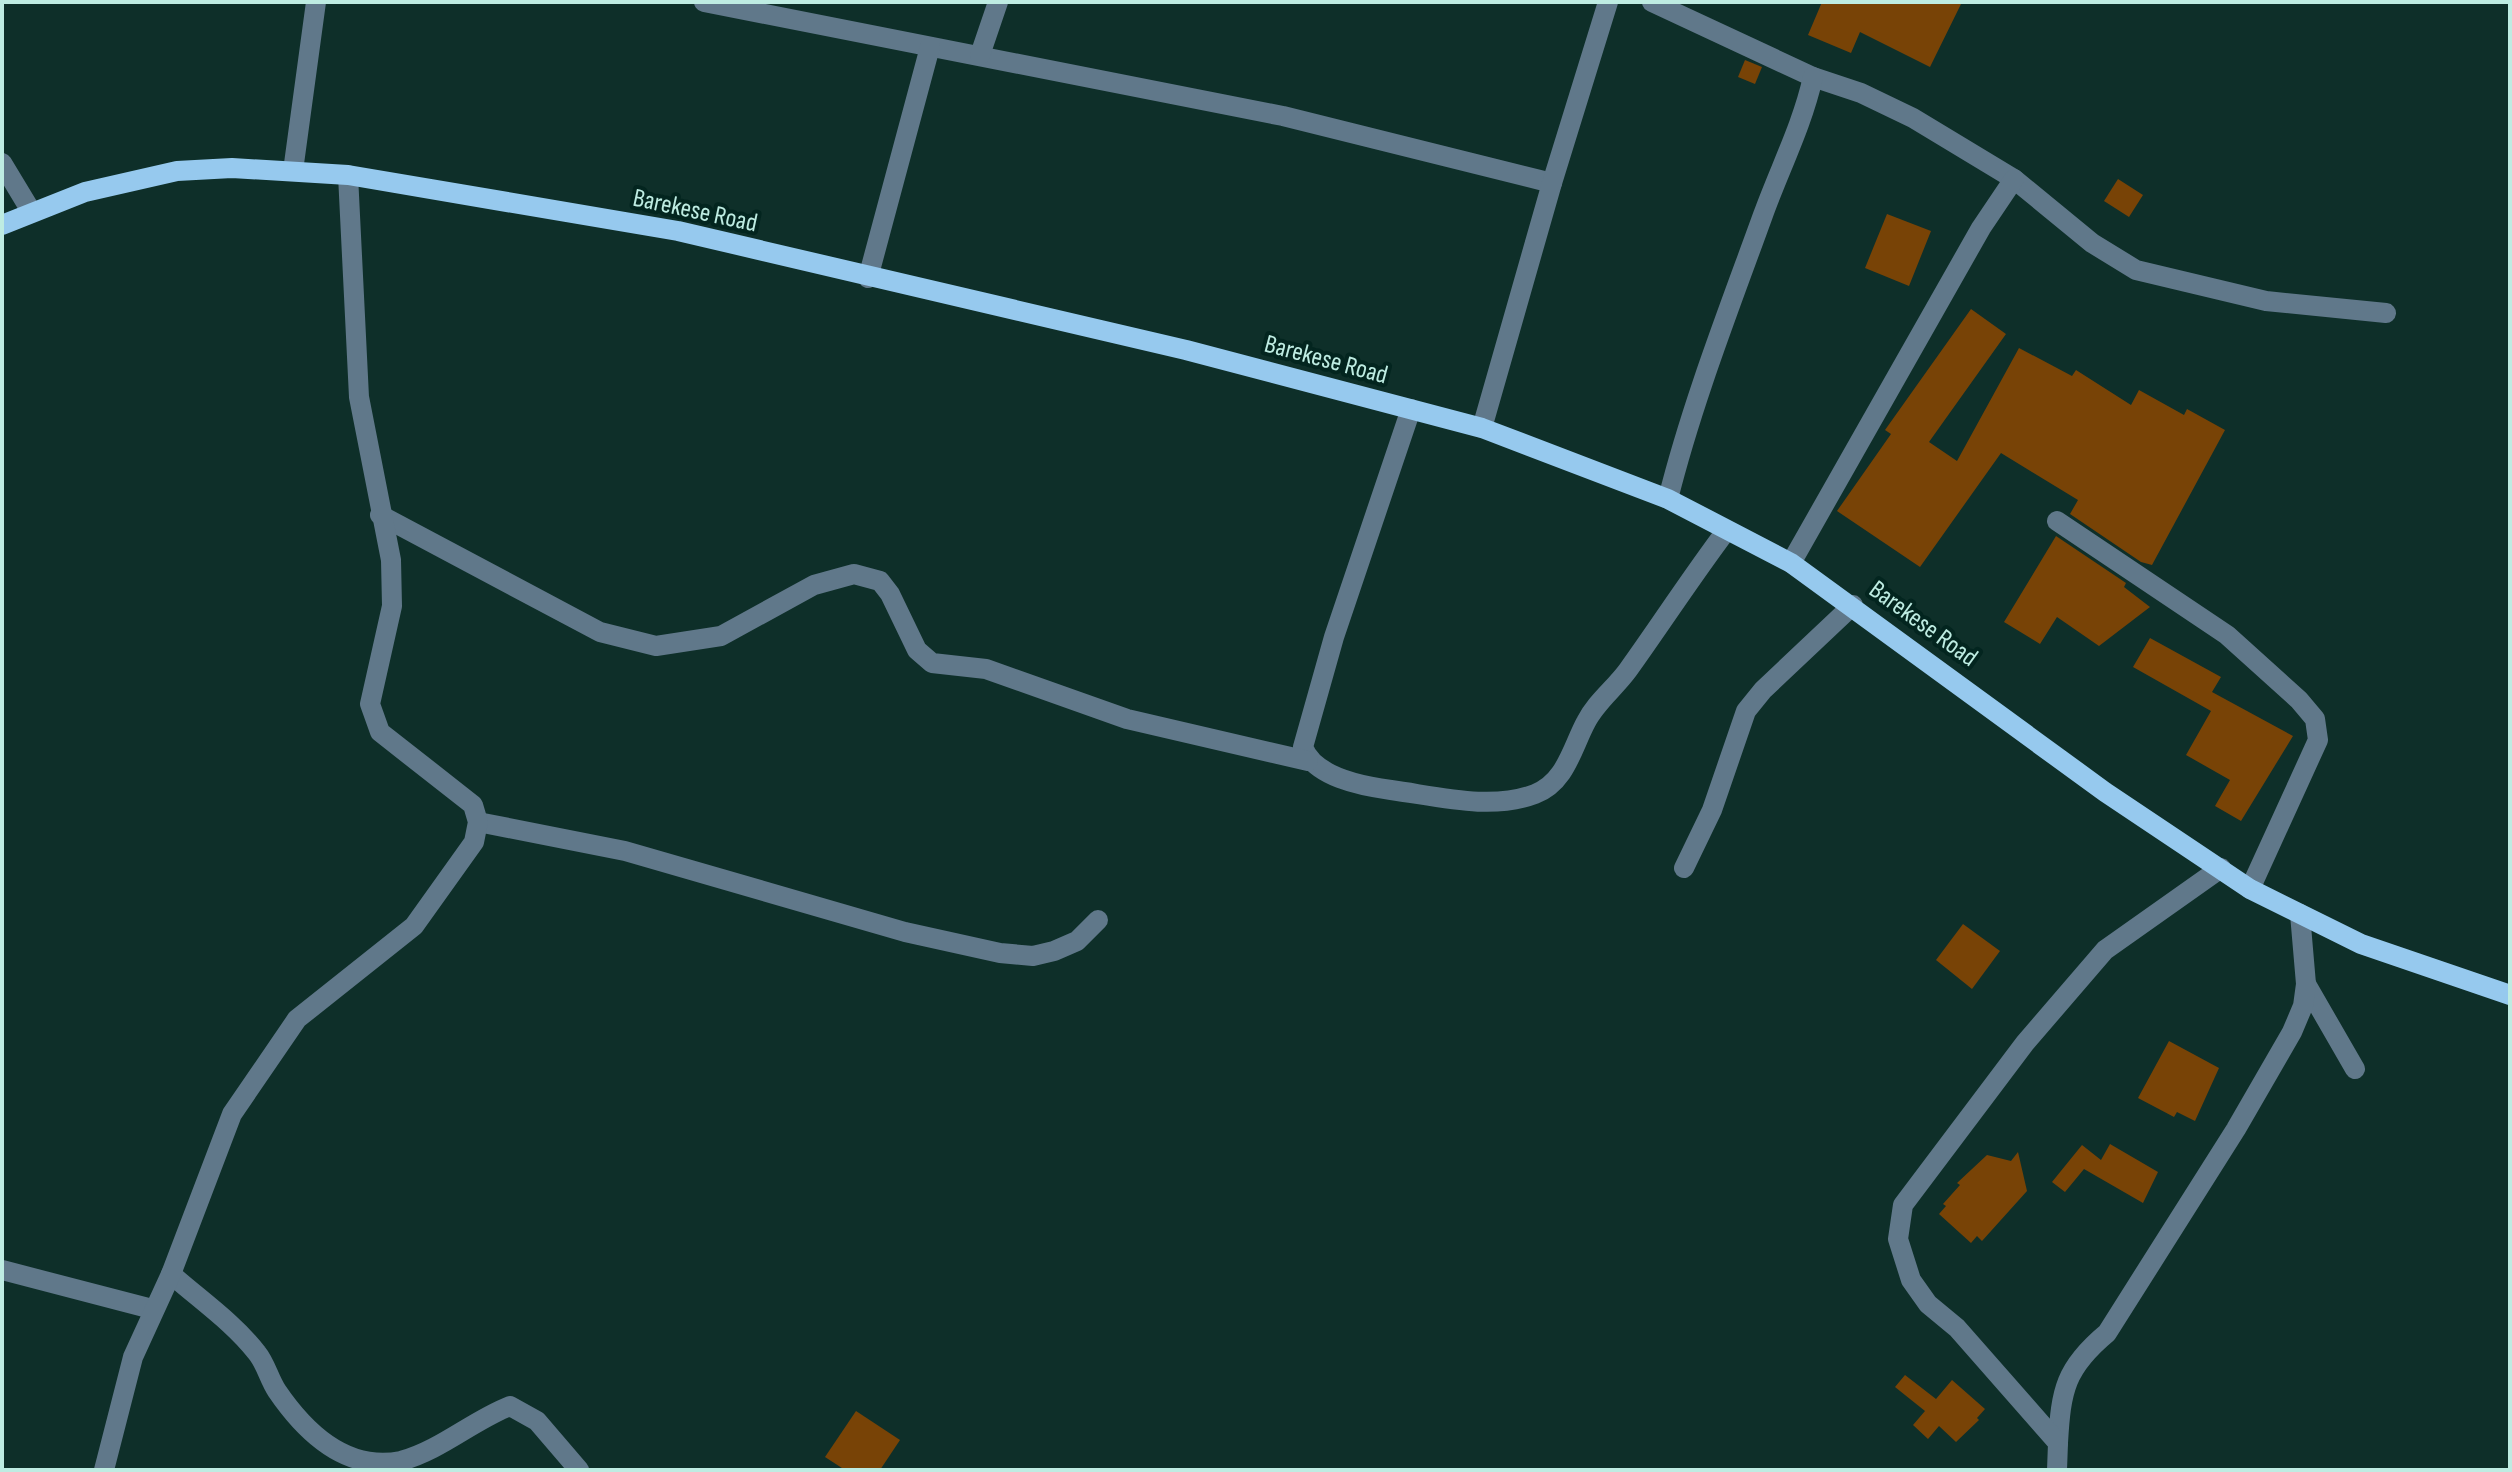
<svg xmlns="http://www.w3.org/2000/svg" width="2512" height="1472" font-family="'Sofia Sans Condensed',sans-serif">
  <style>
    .building { fill: #784306 }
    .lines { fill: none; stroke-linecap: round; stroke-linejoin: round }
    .minor { stroke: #60788a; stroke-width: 20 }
    .major { stroke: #96c9ee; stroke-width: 20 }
    .labels { text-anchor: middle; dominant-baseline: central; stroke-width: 8; stroke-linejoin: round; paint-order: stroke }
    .street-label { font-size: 26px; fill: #beece2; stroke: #03251f }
  </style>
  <rect width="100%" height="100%" fill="#0e2f29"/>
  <g class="building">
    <polygon points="1822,2 1962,2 1930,67 1860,32 1851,53 1808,35"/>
    <polygon points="1745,60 1762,67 1755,84 1738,77"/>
    <polygon points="2118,179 2143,195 2129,217 2104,201"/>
    <polygon points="1887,214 1931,231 1909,286 1865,268"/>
    <polygon points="1971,309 2006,334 1929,442 1957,461 2019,348 2072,376 2076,370 2131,405 2139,390 2184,415 2187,409 2225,430 2152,565 2141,562 2070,514 2078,500 2001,453 1920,567 1837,511 1891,434 1885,430"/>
    <polygon points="2056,536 2126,583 2124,587 2150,607 2099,646 2057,617 2040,644 2004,622"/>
    <polygon points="2150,638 2221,677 2212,692 2293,736 2241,821 2215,806 2230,780 2186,755 2211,711 2133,667"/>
    <polygon points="1963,924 2000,951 1972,989 1936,960"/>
    <polygon points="2169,1041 2219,1068 2195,1121 2177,1112 2174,1117 2138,1098"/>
    <polygon points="2110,1144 2158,1172 2143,1203 2084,1169 2065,1192 2052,1182 2082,1145 2101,1160"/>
    <polygon points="2018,1152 2027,1191 1982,1241 1977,1236 1971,1243 1939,1214 1946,1206 1943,1204 1960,1185 1957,1183 1987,1155 2011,1161"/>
    <polygon points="1905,1375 1936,1399 1952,1380 1985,1409 1977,1418 1979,1420 1956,1442 1939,1426 1928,1439 1913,1425 1925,1411 1895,1387"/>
    <polygon points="856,1411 900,1440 880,1470 845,1470 825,1457"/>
  </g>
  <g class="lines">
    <g class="minor">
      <polyline points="704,2 1283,116 1552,183"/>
      <polyline points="1652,2 1813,77 1861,93 1913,118 2014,179 2092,243 2136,270 2266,301 2386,313"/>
      <polyline points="980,55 998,2"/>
      <polyline points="2,163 31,211"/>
      <polyline points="293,171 316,2"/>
      <polyline points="868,278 930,47"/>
      <path d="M1411,409l-77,228 -31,110c11,30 58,39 88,43 45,6 100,21 144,4 31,-12 37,-46 51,-72 10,-20 29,-34 42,-52 33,-46 64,-94 98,-139"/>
      <polyline points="1482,428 1552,183 1608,2"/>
      <path d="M1668,499c24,-96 61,-190 95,-284 17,-47 39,-89 50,-138"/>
      <polyline points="380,515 600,632 656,646 721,636 814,585 854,574 880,581 890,594 917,650 932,663 986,669 1127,719 1308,761"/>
      <polyline points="2057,521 2227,635 2299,700 2315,719 2318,740 2250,889"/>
      <polyline points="1791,563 1981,228 2014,179"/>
      <polyline points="478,822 625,851 905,932 1000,953 1033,956 1054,951 1077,941 1098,920"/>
      <polyline points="1684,868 1712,810 1746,711 1763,690 1853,605"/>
      <polyline points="2306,984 2355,1069"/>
      <polyline points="2,1270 152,1309"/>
      <path d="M171,1274c28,25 63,49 86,79 9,11 12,26 20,38 28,41 69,81 124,70 40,-11 71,-40 109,-55l27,15 42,49"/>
      <path d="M2058,1443c3,-53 7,-75 49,-110l129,-204 56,-97 11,-26 3,-22 -6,-70"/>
      <polyline points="104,1470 133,1357 171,1274 232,1114 297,1019 414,926 474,842 478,822 473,805 380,732 370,704 392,606 391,560 359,397 348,175"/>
      <polyline points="2057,1470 2058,1443 1957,1328 1928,1304 1911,1280 1898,1239 1903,1205 2025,1043 2105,950 2221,868"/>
    </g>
    <polyline class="major" points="2,225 85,192 177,171 232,168 348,175 678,231 1186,350 1482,428 1668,499 1791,563 2105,792 2250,889 2361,944 2510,995"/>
  </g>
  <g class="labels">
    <g class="street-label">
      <text transform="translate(695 211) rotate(12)">Barekese Road</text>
      <text transform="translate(1326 360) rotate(15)">Barekese Road</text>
      <text transform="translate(1923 624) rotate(36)">Barekese Road</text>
    </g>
  </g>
  <rect width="2512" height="1472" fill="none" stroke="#beece2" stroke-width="8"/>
</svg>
